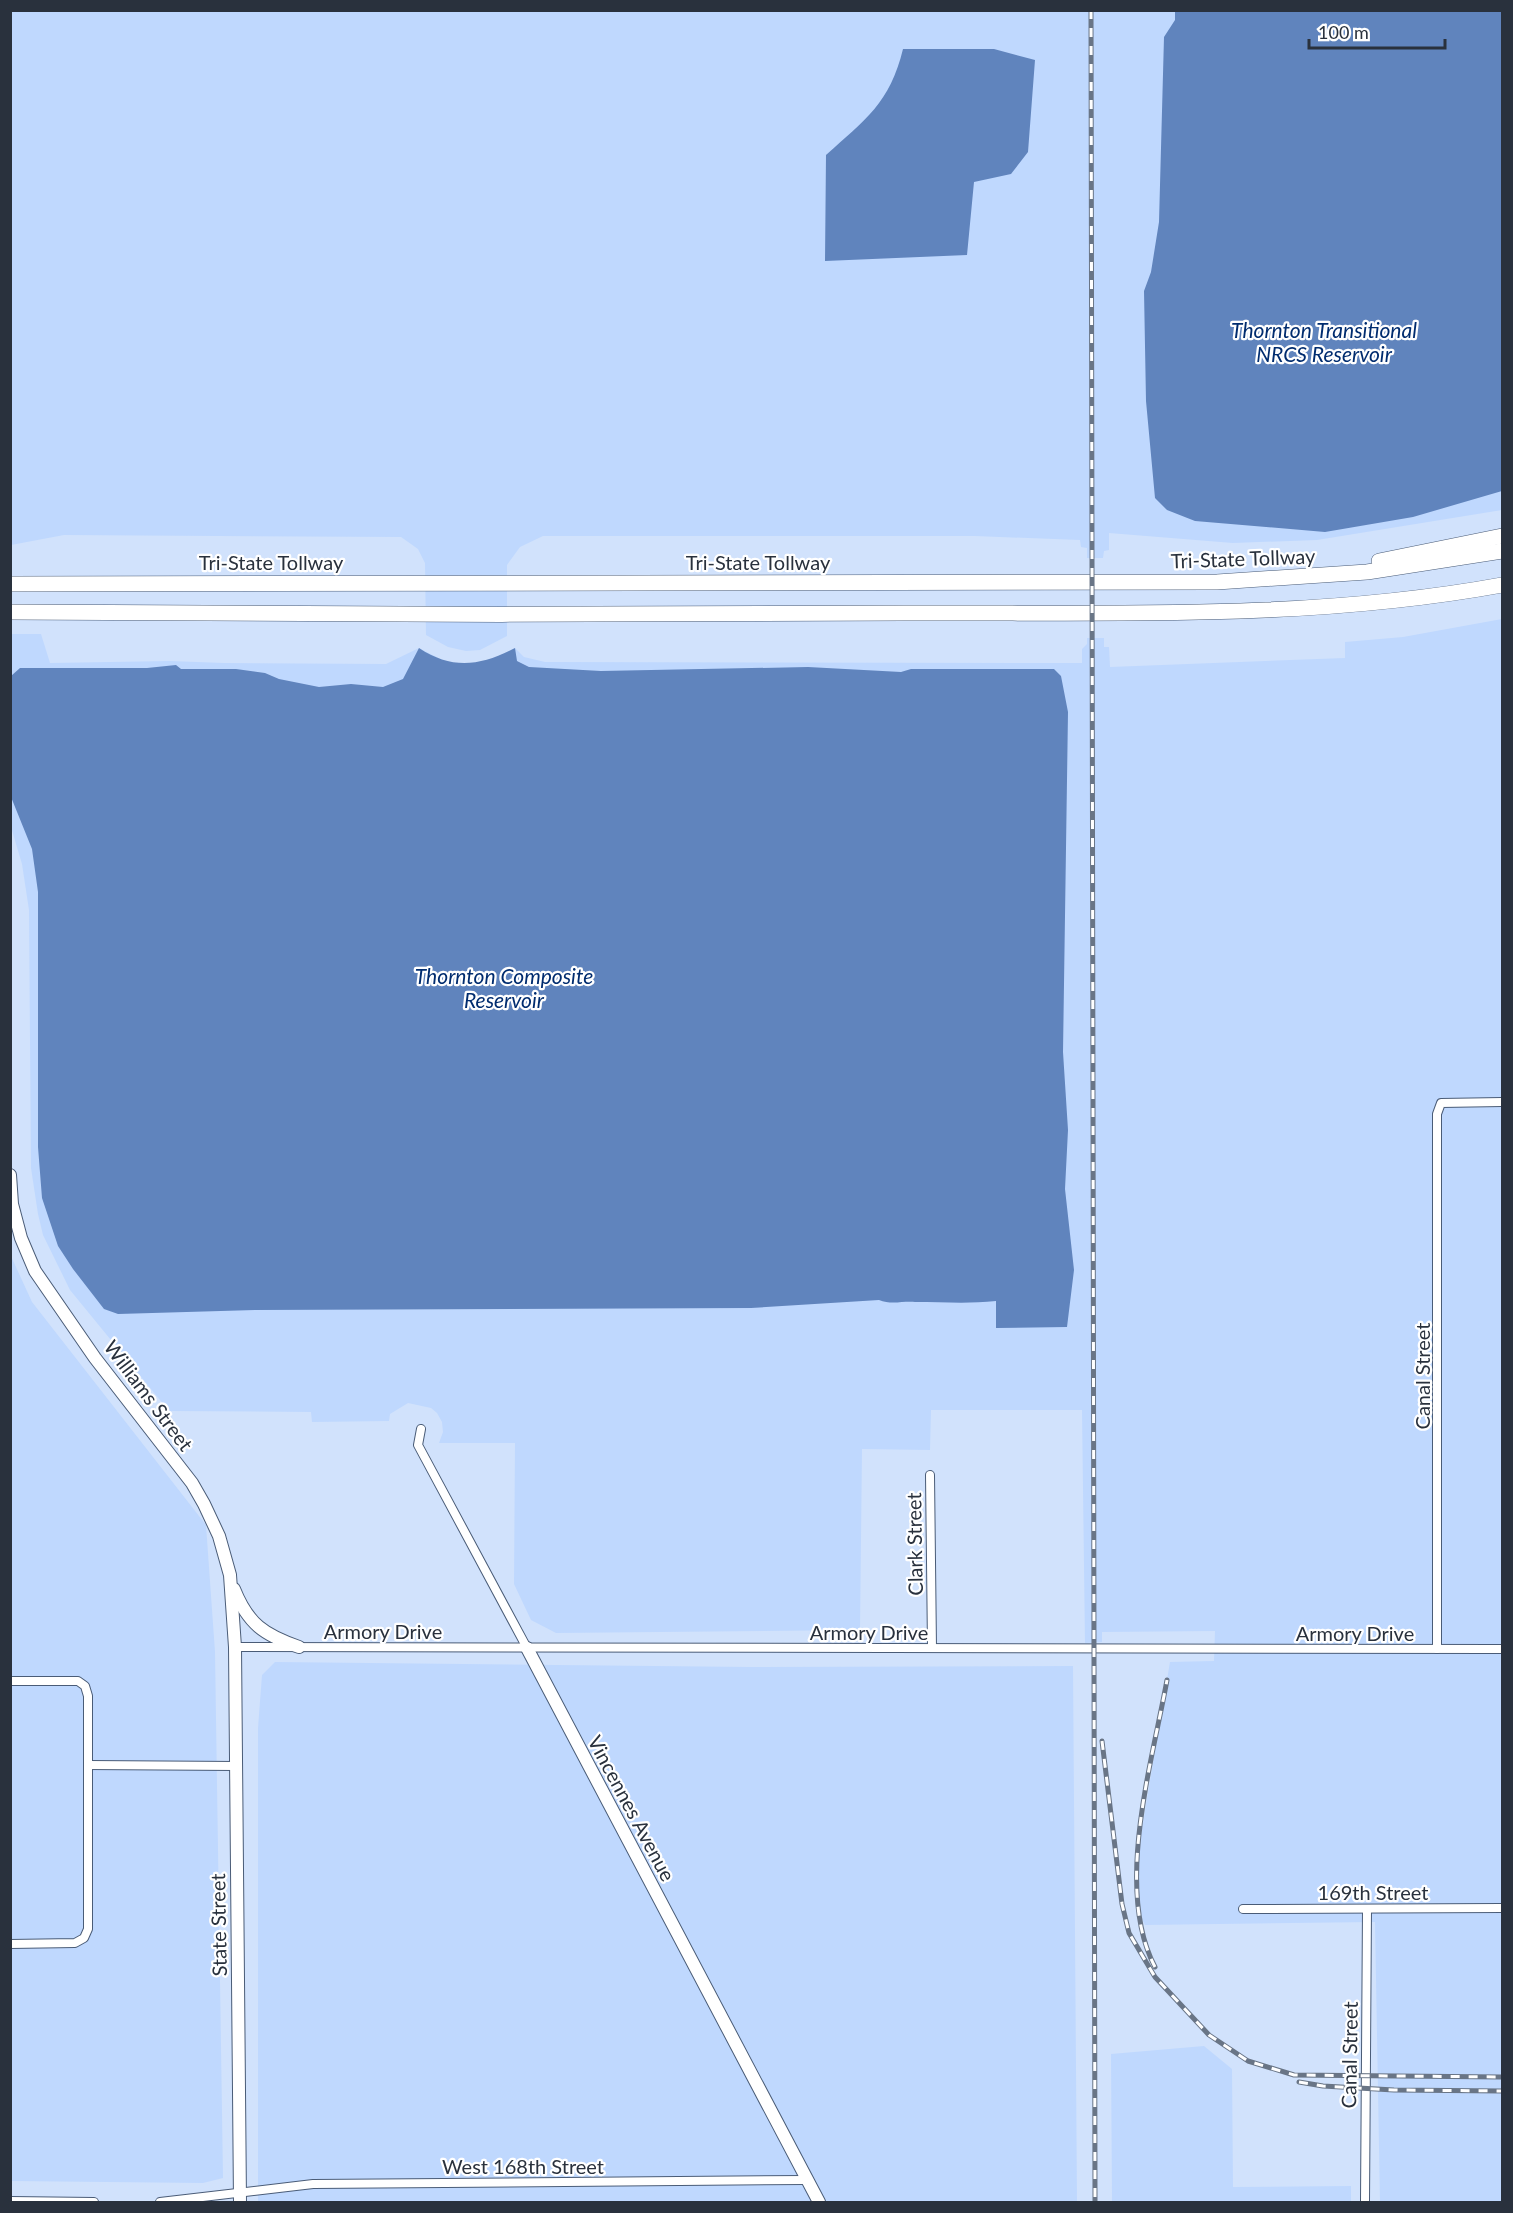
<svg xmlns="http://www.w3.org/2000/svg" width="1513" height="2213" font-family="Lato,sans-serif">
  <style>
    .built { fill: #bfd8fe }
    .water { fill: #6084bd }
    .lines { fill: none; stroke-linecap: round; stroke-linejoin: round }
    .street-casing { stroke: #4a5c77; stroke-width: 10 }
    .secondary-casing { stroke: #4a5c77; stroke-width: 14 }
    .highway-casing { stroke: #4a5c77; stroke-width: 16 }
    .street { stroke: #fff; stroke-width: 8 }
    .secondary { stroke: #fff; stroke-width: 12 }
    .highway { stroke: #fff; stroke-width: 15 }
    .rail-casing { stroke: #697586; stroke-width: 5 }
    .rail { stroke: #fff; stroke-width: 3; stroke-dasharray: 9; stroke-linecap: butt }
    .labels { text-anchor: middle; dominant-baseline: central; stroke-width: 4.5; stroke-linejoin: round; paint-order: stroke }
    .street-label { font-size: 20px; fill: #29313d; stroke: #fff }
    .water-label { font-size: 21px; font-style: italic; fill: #002c6f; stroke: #fff }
  </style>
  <rect width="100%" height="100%" fill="#d1e2fc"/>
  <g class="built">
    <polygon points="10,11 1502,11 1502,510 1317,540 1233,543 1109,533 1109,550 1104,551 1103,558 1087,558 1087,548 1081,547 1080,540 975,536 543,536 520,547 507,565 507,636 480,650 466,651 448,647 426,635 425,563 418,549 401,537 64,535 11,545"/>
    <polygon points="1502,619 1502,2202 1380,2202 1375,1922 1145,1925 1138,1912 1138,1852 1170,1662 1214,1661 1215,1631 1102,1632 1102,1642 1085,1643 1082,1410 931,1410 930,1450 862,1449 860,1630 556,1633 531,1620 514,1584 515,1443 439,1443 443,1432 442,1422 437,1413 431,1408 408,1403 390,1414 389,1421 312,1422 311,1412 169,1411 70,1290 43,1235 38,1214 31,1168 29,910 22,864 11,827 11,634 41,634 50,663 170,661 224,663 386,664 419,648 448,663 466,664 491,660 515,648 524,657 545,662 1082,663 1082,649 1087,644 1087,638 1104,638 1104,647 1109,647 1110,667 1345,658 1345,642 1403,637"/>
    <polygon points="10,1254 32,1302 206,1525 215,1652 223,2178 203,2183 11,2181"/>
    <polygon points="275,1662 751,1667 1073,1666 1077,2202 258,2202 258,1728 262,1675"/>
    <polygon points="1204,2046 1232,2069 1233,2187 1351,2186 1351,2202 1112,2202 1111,2054"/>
  </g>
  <g class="water">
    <polygon points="1175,11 1502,11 1502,491 1413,517 1325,532 1195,521 1167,510 1155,498 1146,401 1144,291 1151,272 1159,222 1164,37 1175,20"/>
    <path d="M903,49h91l41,11 -7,92 -17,22 -37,8 -7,73 -142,6 1,-106c39,-35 64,-52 77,-106z"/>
    <path d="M419,648c33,22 62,18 96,0l2,13 12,6 72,4 207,-4 93,5 10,-3h143l7,7 7,36 -5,340 5,78 -3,59 9,81 -7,57 -71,1v-27c-28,3 -53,1 -81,1 -13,-1 -24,3 -36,-2l-128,8 -496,2 -137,4 -14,-5 -31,-40 -15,-23 -16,-48 -4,-51v-255l-6,-43 -21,-52v-121l9,-8h127l29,-3 5,4h55l29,4 14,6 40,8 32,-3 32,3 20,-8z"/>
  </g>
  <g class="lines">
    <g class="street-casing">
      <g id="street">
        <polyline points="421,1429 418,1445 527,1648"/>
        <polyline points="930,1475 932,1648"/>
        <polyline points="235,1647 1502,1649"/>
        <polyline points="1437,1649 1437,1114 1441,1103 1502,1102"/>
        <polyline points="10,1681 78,1681 85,1686 88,1696 88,1929 84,1938 75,1943 10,1944"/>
        <polyline points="88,1765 236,1766"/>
        <polyline points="1243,1909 1502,1908"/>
        <polyline points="10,2201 94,2202"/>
        <polyline points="160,2202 313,2184 807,2180"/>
        <polyline points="1365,2202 1367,1909"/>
      </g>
    </g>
    <g class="secondary-casing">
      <g id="secondary">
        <polyline points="10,1175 12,1204 21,1238 35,1271 95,1358 192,1483 204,1504 219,1536 230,1575 235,1647 240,2202"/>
        <path d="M234,1589c14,35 30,46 65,58"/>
        <polyline points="527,1648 819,2202"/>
      </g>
    </g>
    <g class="highway-casing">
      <g id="highway">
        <polyline points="1379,561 1502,536"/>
        <polyline points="10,584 1217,582 1367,572 1502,551"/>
        <path d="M10,612c298,3 596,3 894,1 199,-1 402,8 598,-28"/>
      </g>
    </g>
    <use href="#street" class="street"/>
    <use href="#secondary" class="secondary"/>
    <use href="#highway" class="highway"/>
    <g class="rail-casing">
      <g id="rail">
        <polyline points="1091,10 1095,2202"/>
        <polyline points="1102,1741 1122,1904 1129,1933 1155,1977 1209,2035 1248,2061 1294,2075 1502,2077"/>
        <path d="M1155,1967c-41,-78 -3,-204 12,-287"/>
        <polyline points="1299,2082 1323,2086 1394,2090 1502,2091"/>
      </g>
    </g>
    <use href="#rail" class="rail"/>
  </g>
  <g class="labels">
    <g class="street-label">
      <text transform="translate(1243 558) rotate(-2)">Tri-State Tollway</text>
      <text x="271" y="562">Tri-State Tollway</text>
      <text x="758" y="562">Tri-State Tollway</text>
      <text transform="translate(1422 1376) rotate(-90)">Canal Street</text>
      <text transform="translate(149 1395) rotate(53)">Williams Street</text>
      <text transform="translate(914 1544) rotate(-91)">Clark Street</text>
      <text x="383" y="1631">Armory Drive</text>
      <text x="869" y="1632">Armory Drive</text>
      <text x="1355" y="1633">Armory Drive</text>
      <text transform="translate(632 1808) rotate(62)">Vincennes Avenue</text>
      <text x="1373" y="1892">169th Street</text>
      <text transform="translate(218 1925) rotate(-91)">State Street</text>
      <text transform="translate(1349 2055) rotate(-89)">Canal Street</text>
      <text x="523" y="2166">West 168th Street</text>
    </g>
    <g class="water-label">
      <text x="1324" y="329">Thornton Transitional<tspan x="1324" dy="24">NRCS Reservoir</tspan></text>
      <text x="504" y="975">Thornton Composite<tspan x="504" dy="24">Reservoir</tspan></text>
    </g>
  </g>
  <rect width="1513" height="2213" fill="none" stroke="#29313d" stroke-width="24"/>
  <path d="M1309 39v9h136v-9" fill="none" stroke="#29313d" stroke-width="3"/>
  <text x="1318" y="39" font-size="18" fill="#29313d" stroke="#ffffff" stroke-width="4.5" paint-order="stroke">100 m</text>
</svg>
